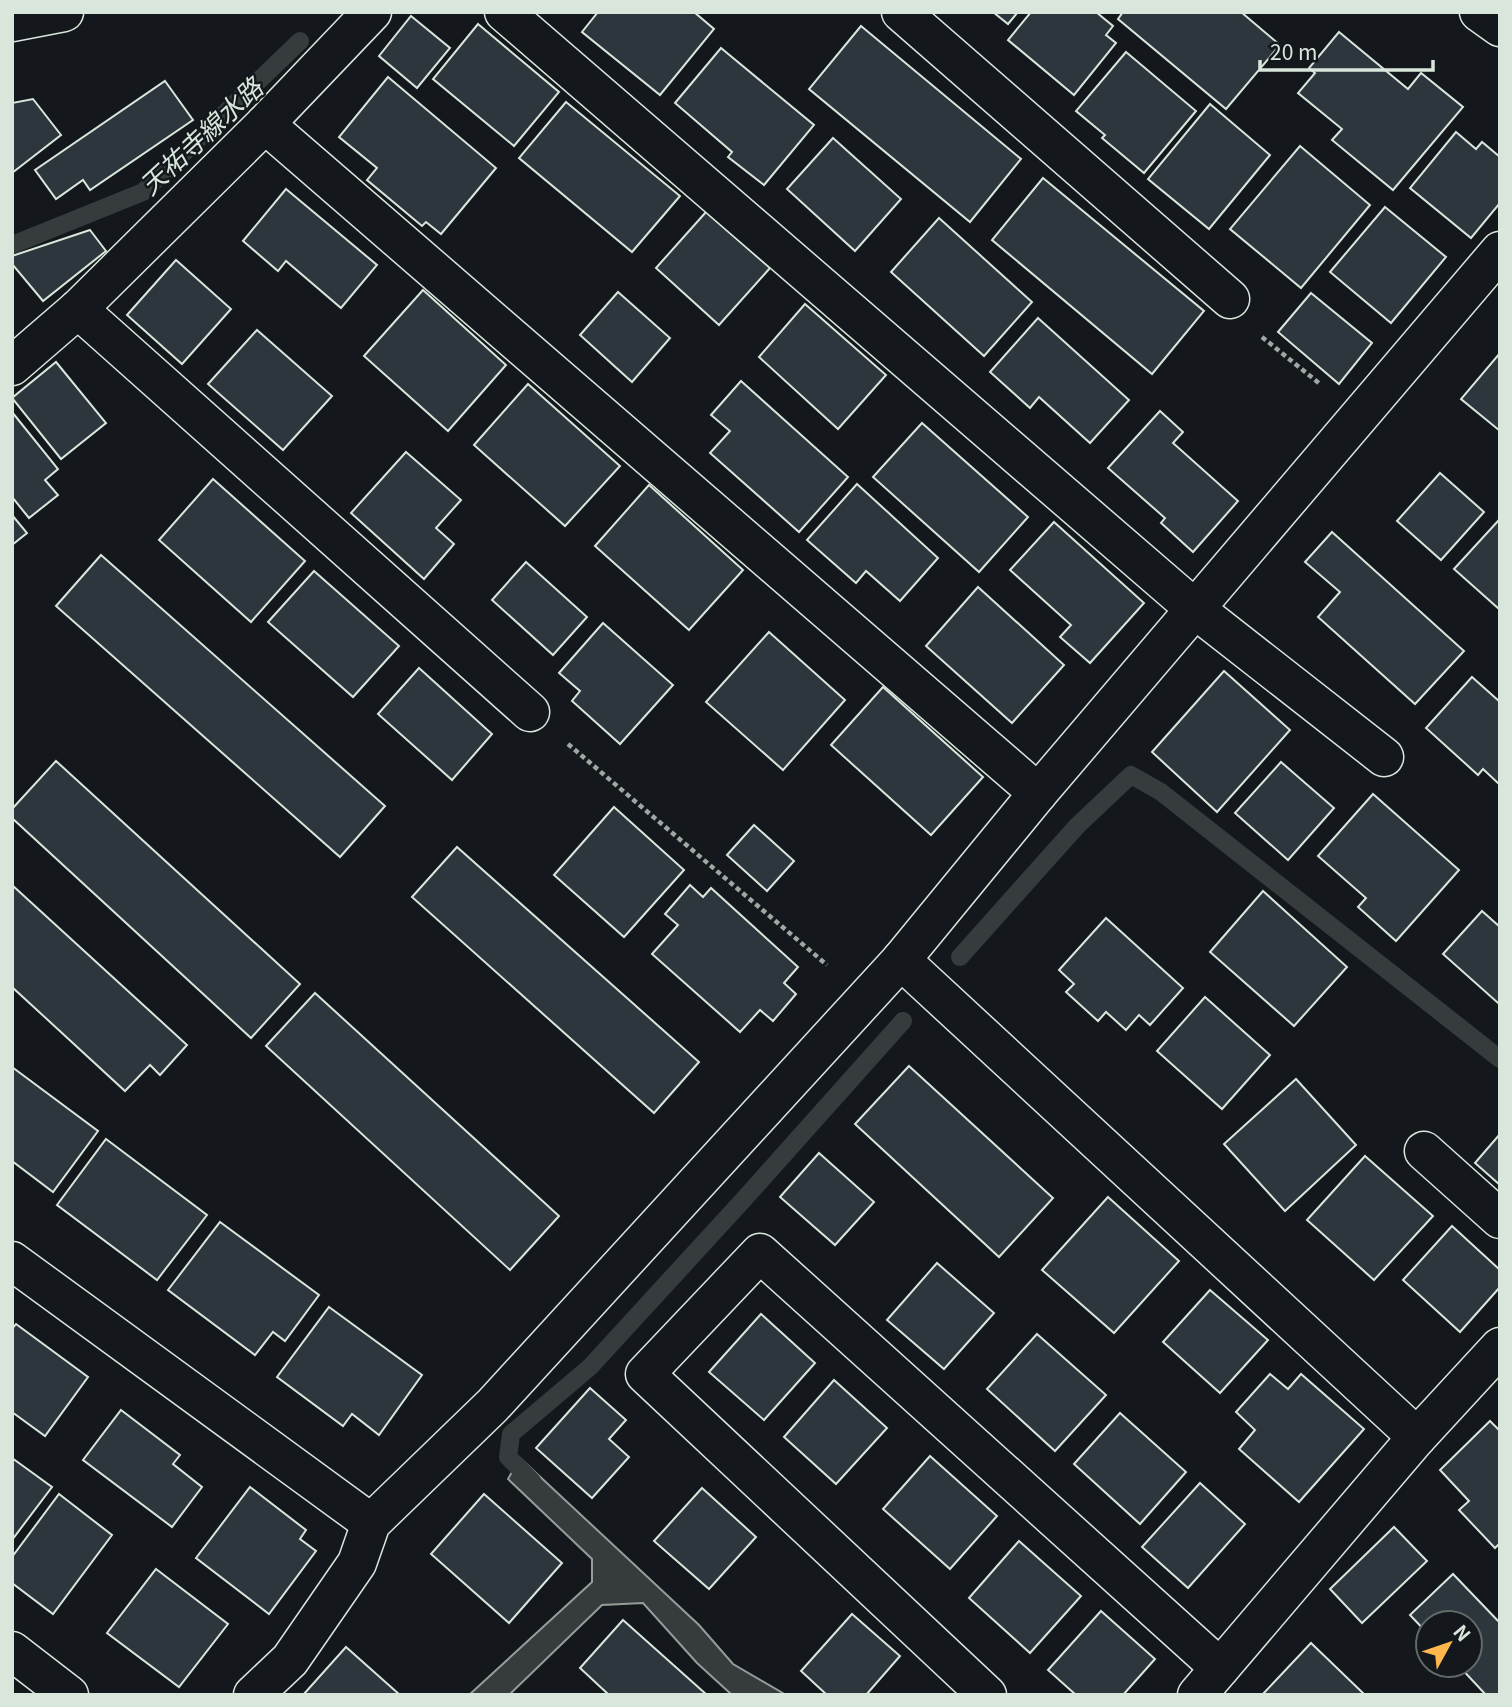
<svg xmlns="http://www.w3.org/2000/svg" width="1512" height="1707" font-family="Georgia,'Noto Sans JP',serif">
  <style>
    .water { fill: #363b3e; stroke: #939e99; stroke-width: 2 }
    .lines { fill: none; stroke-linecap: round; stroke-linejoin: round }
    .stream { stroke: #363b3e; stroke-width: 18 }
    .building { fill: #2c363c; stroke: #d8e6dc; stroke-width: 2 }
    .minor-casing { stroke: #d8e6dc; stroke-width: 41 }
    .major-casing { stroke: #d8e6dc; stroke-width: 41 }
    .path { stroke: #9da8a2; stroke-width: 4.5; stroke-dasharray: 5 3.5; stroke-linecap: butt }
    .minor { stroke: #14181c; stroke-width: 38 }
    .major { stroke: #14181c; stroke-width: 38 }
    .labels { text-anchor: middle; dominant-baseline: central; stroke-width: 5; stroke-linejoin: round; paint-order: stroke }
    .water-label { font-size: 26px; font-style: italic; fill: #d8e6dc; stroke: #14181c }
  </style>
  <rect width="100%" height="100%" fill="#14181c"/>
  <polygon class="water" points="520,1458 699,1625 733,1664 786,1695 732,1695 697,1663 643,1603 602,1605 509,1695 469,1695 592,1582 592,1559 508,1479"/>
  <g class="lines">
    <g class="stream">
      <polyline points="12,245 143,192 300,41"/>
      <polyline points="960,957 1077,826 1131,775 1161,792 1500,1059"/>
      <polyline points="532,1481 508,1457 511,1434 590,1367 745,1198 903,1021"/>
    </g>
  </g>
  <g class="building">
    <polygon points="598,12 694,12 714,29 660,95 582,32"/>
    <polygon points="993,12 1018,12 1008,24"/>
    <polygon points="1031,12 1096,12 1113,26 1106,35 1116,43 1074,95 1008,40"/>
    <polygon points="1123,12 1241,12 1280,45 1226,109 1118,19"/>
    <polygon points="411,16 450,48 417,88 379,56"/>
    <polygon points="478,24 559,92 514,146 433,79"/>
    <polygon points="861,26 1021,159 970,222 809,89"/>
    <polygon points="1339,32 1408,89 1421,73 1463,107 1393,190 1332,140 1342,129 1298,93 1315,73 1309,68"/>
    <polygon points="721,48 814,125 764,185 728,157 732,152 675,103"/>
    <polygon points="1126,52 1196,111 1144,173 1102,138 1105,135 1076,111"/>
    <polygon points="388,77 496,168 441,234 426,222 422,226 367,180 377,168 339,137"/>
    <polygon points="165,81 193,120 90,190 83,180 56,199 35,170"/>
    <polygon points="33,99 61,135 12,173 12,103"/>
    <polygon points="566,102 680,196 632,252 519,158"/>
    <polygon points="1210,104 1270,155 1209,229 1148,179"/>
    <polygon points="1456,132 1476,149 1482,142 1500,157 1500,203 1471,238 1410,188"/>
    <polygon points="833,138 901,199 855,251 787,189"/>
    <polygon points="1300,146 1370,205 1301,288 1230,229"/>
    <polygon points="1043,178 1204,311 1152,374 992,240"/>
    <polygon points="286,189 377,265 341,308 286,261 278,271 243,241"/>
    <polygon points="1385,207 1446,257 1391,323 1330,272"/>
    <polygon points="706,212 770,268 719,325 656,268"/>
    <polygon points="939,218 1032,302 984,356 891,272"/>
    <polygon points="90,230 106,251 43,301 12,264 12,256"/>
    <polygon points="176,260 231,309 182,364 127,315"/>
    <polygon points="423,290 506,365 448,431 364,356"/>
    <polygon points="618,292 670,338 632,382 580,335"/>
    <polygon points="1311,293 1372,343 1339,384 1278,332"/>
    <polygon points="805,304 886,375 838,429 759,357"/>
    <polygon points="1038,318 1129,400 1090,443 1039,397 1030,408 990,372"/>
    <polygon points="257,330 332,396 283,450 208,384"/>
    <polygon points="1500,353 1500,431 1461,399"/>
    <polygon points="56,362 106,423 61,459 12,398"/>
    <polygon points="741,381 848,477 799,532 710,453 730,431 711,415"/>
    <polygon points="528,384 620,466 565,526 474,445"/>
    <polygon points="1160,411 1183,432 1173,443 1238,501 1193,552 1161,523 1165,518 1108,468"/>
    <polygon points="12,412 58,469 45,480 58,495 29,518 12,497"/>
    <polygon points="922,423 1028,517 979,572 873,477"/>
    <polygon points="406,452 461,500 436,528 454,544 424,579 351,513"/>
    <polygon points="1440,473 1484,512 1441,560 1397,521"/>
    <polygon points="213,479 305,561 251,622 159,540"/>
    <polygon points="857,484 938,558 900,601 866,571 856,583 807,540"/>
    <polygon points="649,485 743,570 689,630 595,546"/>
    <polygon points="12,515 27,533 12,545"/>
    <polygon points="1498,521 1500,523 1499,609 1454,569"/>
    <polygon points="1054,522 1144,603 1090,663 1060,637 1071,625 1010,570"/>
    <polygon points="1332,532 1464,651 1415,704 1318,617 1340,592 1305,562"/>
    <polygon points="101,555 385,806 340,857 56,606"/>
    <polygon points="526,562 587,617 553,655 492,600"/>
    <polygon points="314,571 399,646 353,697 268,622"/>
    <polygon points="978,587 1064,665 1012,723 926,646"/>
    <polygon points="603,623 673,685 620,744 572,701 580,691 559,673"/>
    <polygon points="769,632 845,700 783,770 706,702"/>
    <polygon points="419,668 492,734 452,780 378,714"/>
    <polygon points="1224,671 1290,730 1217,812 1152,752"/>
    <polygon points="1472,677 1500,702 1500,785 1483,769 1478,775 1426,728"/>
    <polygon points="883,687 983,777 931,835 831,745"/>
    <polygon points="56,761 300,984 251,1038 12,818 12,809"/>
    <polygon points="1281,762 1334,808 1288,860 1235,813"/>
    <polygon points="1373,794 1459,870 1396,941 1358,907 1366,898 1318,856"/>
    <polygon points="614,807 684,870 624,937 554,875"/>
    <polygon points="754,825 794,861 767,891 727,855"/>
    <polygon points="457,847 699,1062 654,1113 412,897"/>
    <polygon points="12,885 187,1045 160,1075 150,1065 125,1091 12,987"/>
    <polygon points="690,885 703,897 711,888 798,967 784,983 796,994 773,1021 760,1010 740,1032 652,954 678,925 665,914"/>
    <polygon points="1263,891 1347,967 1294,1026 1210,952"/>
    <polygon points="1482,911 1500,927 1500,1001 1498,1003 1443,954"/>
    <polygon points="1106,918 1183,988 1150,1025 1139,1015 1126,1030 1106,1012 1098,1021 1066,992 1074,984 1059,970"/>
    <polygon points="315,993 559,1216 510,1270 266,1046"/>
    <polygon points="1205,997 1270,1055 1222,1109 1157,1051"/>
    <polygon points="909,1066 1053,1198 999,1257 855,1124"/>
    <polygon points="12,1067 98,1131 53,1192 12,1161"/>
    <polygon points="1296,1079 1356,1145 1285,1211 1224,1144"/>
    <polygon points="1500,1134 1500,1185 1475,1163"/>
    <polygon points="106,1139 207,1215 157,1280 57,1205"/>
    <polygon points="819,1153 874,1202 835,1245 780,1197"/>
    <polygon points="1365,1156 1433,1216 1374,1280 1307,1220"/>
    <polygon points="1108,1197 1179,1261 1114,1333 1042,1270"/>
    <polygon points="220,1222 319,1295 285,1341 273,1332 255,1355 168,1290"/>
    <polygon points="1452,1226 1500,1270 1500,1287 1460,1332 1403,1280"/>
    <polygon points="937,1263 994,1313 944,1369 887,1320"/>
    <polygon points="1210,1290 1268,1340 1220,1393 1163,1342"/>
    <polygon points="329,1307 422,1375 379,1435 352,1414 343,1426 277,1377"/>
    <polygon points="761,1314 815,1363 764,1420 709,1372"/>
    <polygon points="16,1324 88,1377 45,1436 12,1412 12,1329"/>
    <polygon points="1037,1334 1106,1395 1055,1451 987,1389"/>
    <polygon points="1270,1374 1288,1389 1301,1374 1364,1429 1299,1502 1239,1449 1255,1430 1236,1412"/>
    <polygon points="834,1380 887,1428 836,1484 784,1437"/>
    <polygon points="590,1388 626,1420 609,1439 629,1457 592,1498 536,1448"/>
    <polygon points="121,1410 180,1455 173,1464 202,1487 172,1527 83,1460"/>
    <polygon points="1120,1413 1186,1472 1140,1524 1074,1464"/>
    <polygon points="1490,1421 1500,1431 1500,1543 1495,1548 1459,1510 1469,1501 1440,1470"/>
    <polygon points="930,1456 997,1516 950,1569 883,1509"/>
    <polygon points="12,1458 52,1487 12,1540"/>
    <polygon points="1200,1483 1245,1524 1188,1588 1142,1547"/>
    <polygon points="250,1487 306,1530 300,1539 316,1551 269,1614 196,1558"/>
    <polygon points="702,1488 756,1537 709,1589 654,1541"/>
    <polygon points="59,1494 112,1535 53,1614 12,1583 12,1557"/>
    <polygon points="484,1494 562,1563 509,1623 431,1554"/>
    <polygon points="1394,1527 1427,1561 1362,1623 1330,1589"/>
    <polygon points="1019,1541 1081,1596 1030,1653 969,1598"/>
    <polygon points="156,1569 228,1624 179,1687 107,1633"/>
    <polygon points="1453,1574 1500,1623 1500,1695 1486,1695 1458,1665 1470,1665 1470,1623 1428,1623 1428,1634 1410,1615"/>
    <polygon points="1101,1611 1155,1659 1123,1695 1076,1695 1048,1670"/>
    <polygon points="852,1614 900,1656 866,1695 827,1695 801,1671"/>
    <polygon points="623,1620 707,1695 609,1695 580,1668"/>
    <polygon points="1311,1643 1365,1695 1262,1695"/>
    <polygon points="346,1647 400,1695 303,1695"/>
  </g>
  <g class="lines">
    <g class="minor-casing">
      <g id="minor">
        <polyline points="504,12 1195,609 1384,757"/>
        <polyline points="901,12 1230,299"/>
        <polyline points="265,124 1038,793"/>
        <polyline points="78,309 530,712"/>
        <polyline points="12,366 78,309 265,124 372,12"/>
        <polyline points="901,960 1417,1437"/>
        <polyline points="1424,1151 1500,1219"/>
        <polyline points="12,1261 371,1523"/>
        <polyline points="12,1651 69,1695"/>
        <polyline points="253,1695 290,1660 357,1563 371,1523 492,1406 901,960 1038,793 1500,251"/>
        <polyline points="987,1695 645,1374 760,1253 1220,1668"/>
        <polyline points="1197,1695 1417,1437 1500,1347"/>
      </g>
    </g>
    <g class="major-casing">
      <g id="major">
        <polyline points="1479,12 1500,27"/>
        <polyline points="12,22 64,12"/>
      </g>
    </g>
    <g class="path">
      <polyline points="1262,337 1320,384"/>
      <polyline points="568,744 827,965"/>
    </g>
    <use href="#minor" class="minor"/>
    <use href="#major" class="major"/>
  </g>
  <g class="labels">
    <g class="water-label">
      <text transform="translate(200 135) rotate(-43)">天祐寺線水路</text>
    </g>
  </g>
  <rect width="1512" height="1707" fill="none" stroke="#d8e6dc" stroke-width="28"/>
  <g transform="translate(1449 1644) rotate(50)"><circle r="33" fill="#14181c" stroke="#626a69" stroke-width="2"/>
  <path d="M0-5L12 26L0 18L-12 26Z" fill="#ffb74d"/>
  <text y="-10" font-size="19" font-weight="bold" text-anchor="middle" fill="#d8e6dc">N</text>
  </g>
  <path d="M1260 60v10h173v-10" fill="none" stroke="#d8e6dc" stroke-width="3.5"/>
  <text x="1270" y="60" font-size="21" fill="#d8e6dc" stroke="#14181c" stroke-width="5" paint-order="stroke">20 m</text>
</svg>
